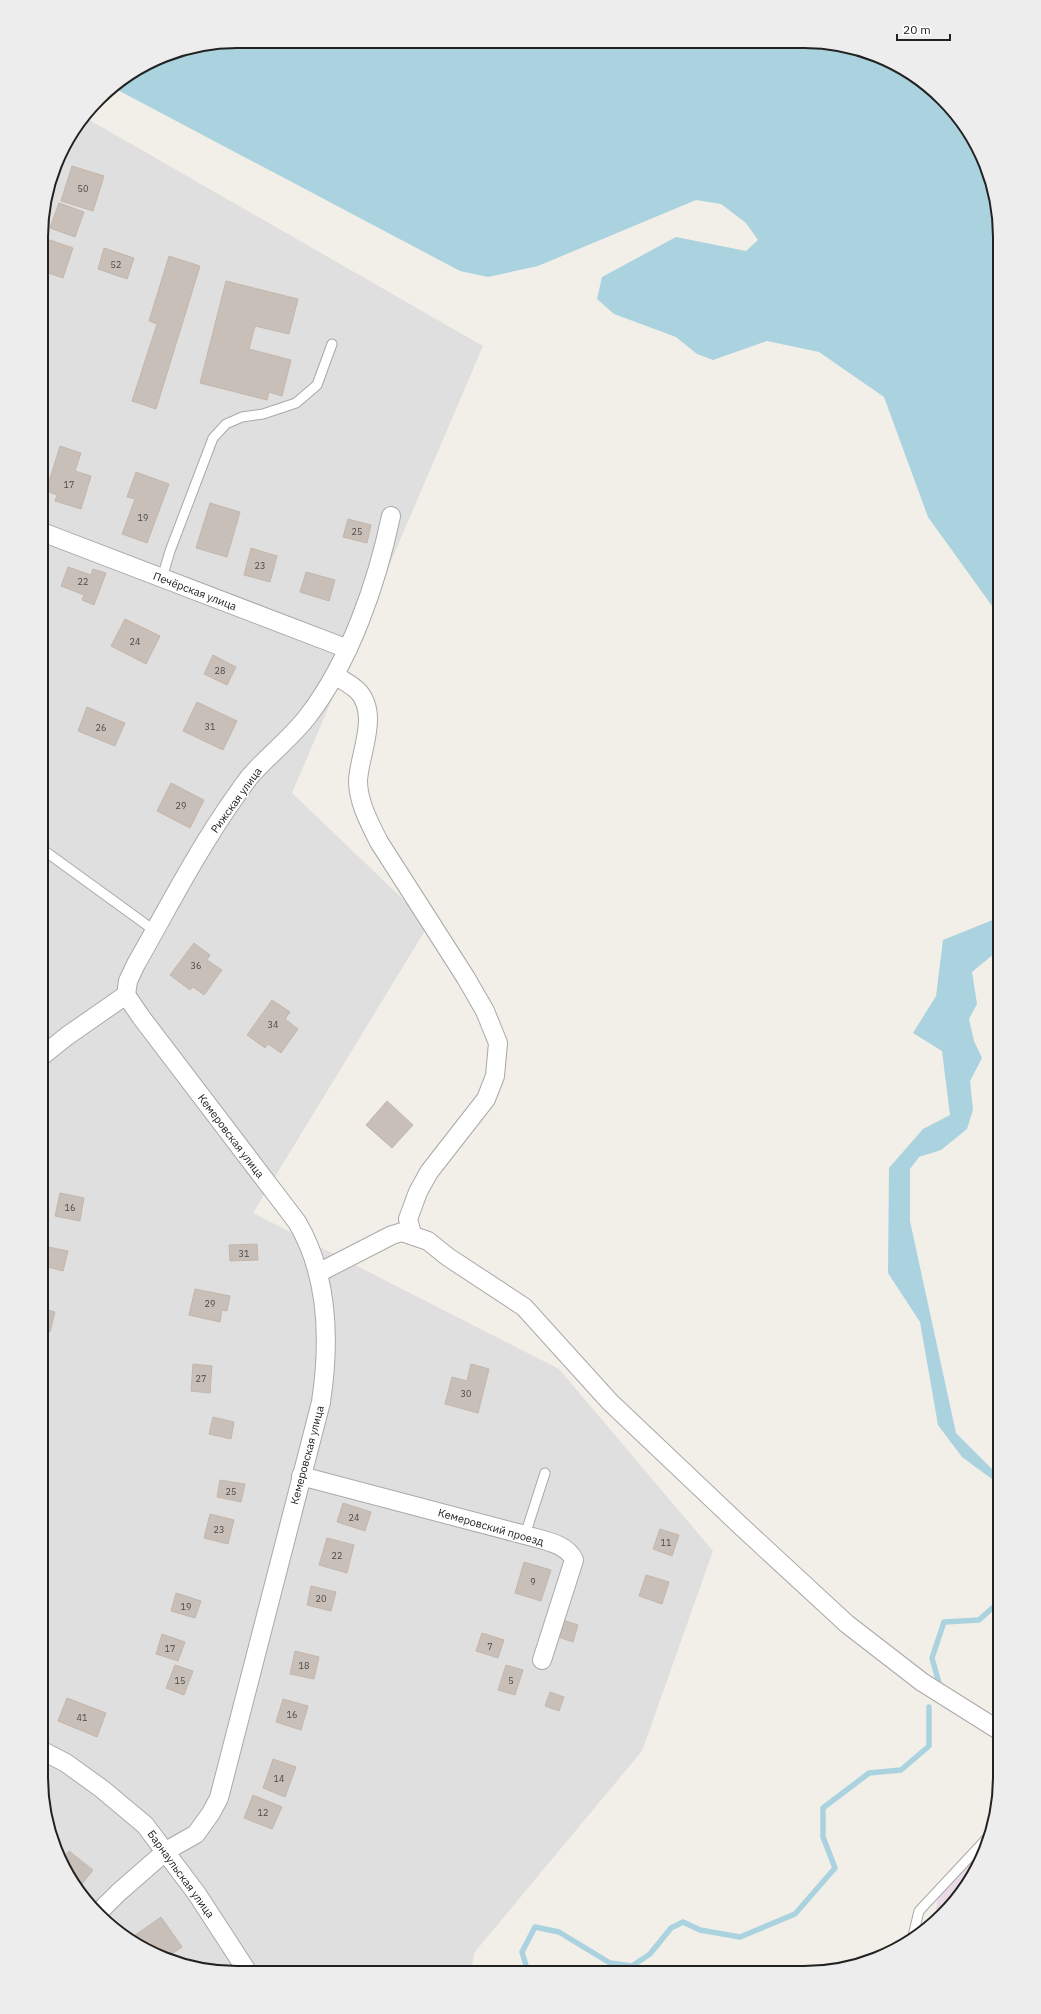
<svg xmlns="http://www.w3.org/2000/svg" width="1041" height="2014" font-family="'IBM Plex Sans',sans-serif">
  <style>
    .residential { fill: #e0dfdf }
    .industrial { fill: #ebdbe8 }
    .water { fill: #aad3df }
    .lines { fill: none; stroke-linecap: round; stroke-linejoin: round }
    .stream { stroke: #aad3df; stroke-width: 5.5 }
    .building { fill: #c7bfb8; stroke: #c4b6ab }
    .lane-casing { stroke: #a9a9a9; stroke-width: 11 }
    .street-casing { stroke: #a9a9a9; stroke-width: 20 }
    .lane { stroke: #fff; stroke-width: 9 }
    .street { stroke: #fff; stroke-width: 18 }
    .labels { text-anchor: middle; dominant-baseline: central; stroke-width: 3; stroke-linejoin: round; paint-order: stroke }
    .number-label { font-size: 9px; fill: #4b4948 }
    .street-label { font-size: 11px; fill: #222; stroke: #fff }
    .rim { fill: none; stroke: #222; stroke-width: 2 }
  </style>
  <rect width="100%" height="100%" fill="#f2efe9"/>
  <polygon class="residential" points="86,118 483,346 292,793 429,924 253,1213 559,1369 713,1551 642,1751 474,1953 471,1972 211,1971 151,1953 108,1925 74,1886 51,1840 41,1777 43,212 61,150"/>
  <polygon class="industrial" points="987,1845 985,1852 959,1896 934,1921 939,1892"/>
  <g class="water">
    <polygon points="237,41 842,45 890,61 933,90 967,128 990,174 1000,237 1000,617 928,517 884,397 819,352 767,341 713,360 697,354 676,337 614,314 597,299 602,277 676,237 746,251 758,240 746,223 721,204 696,200 538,266 488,277 460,271 112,87 162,56"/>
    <polygon points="1000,917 1000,949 972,972 977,1004 969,1019 974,1041 982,1058 970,1081 973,1110 967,1129 941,1150 919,1157 910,1169 910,1221 956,1433 1000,1477 1000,1485 962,1457 938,1425 920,1322 888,1273 889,1168 923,1129 950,1115 942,1051 913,1033 936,996 943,940"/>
  </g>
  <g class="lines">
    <g class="stream">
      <polyline points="939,1683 932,1658 944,1622 979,1620 1000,1601"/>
      <polyline points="528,1972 522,1952 535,1927 559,1932 610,1963 632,1966 650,1954 671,1928 683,1922 700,1930 740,1937 795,1914 835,1868 823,1837 823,1808 869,1773 901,1770 929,1746 929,1707"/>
    </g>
  </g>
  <g class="building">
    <polygon points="72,166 104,176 93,211 61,201"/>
    <polygon points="59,203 84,212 75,237 50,228"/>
    <polygon points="47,239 73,248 63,278 43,271 43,253"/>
    <polygon points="104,248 134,258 127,279 98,269"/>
    <polygon points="169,256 200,266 156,409 132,401 157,324 149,321"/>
    <polygon points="226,281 298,299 289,334 255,326 249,349 291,360 282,396 269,392 267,400 200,383"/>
    <polygon points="60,446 81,453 75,471 91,476 81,509 55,501 57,495 46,491"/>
    <polygon points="136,472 169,484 147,543 122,534 135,499 127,497"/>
    <polygon points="210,503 240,512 227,557 196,548"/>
    <polygon points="348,519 371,525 367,543 343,537"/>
    <polygon points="251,548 277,556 270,582 244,575"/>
    <polygon points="68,567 91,575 93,569 106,573 94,605 82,600 84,595 61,586"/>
    <polygon points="306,572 335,580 329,601 300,592"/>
    <polygon points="125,619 160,636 146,664 111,646"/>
    <polygon points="213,655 236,667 227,685 204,674"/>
    <polygon points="197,702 237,721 223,750 183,731"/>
    <polygon points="87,707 125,723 115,746 78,731"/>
    <polygon points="171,783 204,800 190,828 157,811"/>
    <polygon points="194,943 210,955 207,960 222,970 204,995 193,987 190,990 170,975"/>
    <polygon points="272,1000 290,1012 285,1019 298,1029 281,1053 268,1044 265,1048 247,1035"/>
    <polygon points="387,1101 413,1125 392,1148 366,1125"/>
    <polygon points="60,1193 84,1198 80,1221 55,1216"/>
    <polygon points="257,1244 258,1260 230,1261 229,1245"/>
    <polygon points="48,1247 68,1251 63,1271 44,1266"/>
    <polygon points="195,1289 230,1296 227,1311 222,1310 220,1322 189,1315"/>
    <polygon points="41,1308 55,1312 50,1332 41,1330"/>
    <polygon points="193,1364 212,1366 210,1393 191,1391"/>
    <polygon points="471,1364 489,1369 478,1413 445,1404 452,1377 467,1381"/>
    <polygon points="213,1417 234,1422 231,1439 209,1434"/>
    <polygon points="220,1480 245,1484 241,1502 217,1497"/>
    <polygon points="343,1503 371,1512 365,1531 337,1522"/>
    <polygon points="210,1514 234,1520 228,1544 204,1538"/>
    <polygon points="660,1529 679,1535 672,1556 653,1549"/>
    <polygon points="327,1538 354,1545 347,1573 319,1565"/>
    <polygon points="524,1562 551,1570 541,1601 515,1593"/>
    <polygon points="646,1575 669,1582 662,1604 639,1596"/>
    <polygon points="311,1586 336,1592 331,1611 307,1605"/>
    <polygon points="176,1593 201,1601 195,1618 171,1611"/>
    <polygon points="563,1620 578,1625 573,1642 558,1637"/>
    <polygon points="482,1633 504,1640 498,1658 476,1651"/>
    <polygon points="162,1634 185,1642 178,1661 156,1654"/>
    <polygon points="295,1651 319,1657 314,1679 290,1674"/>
    <polygon points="175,1665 193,1671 184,1695 166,1688"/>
    <polygon points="506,1665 523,1670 515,1695 498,1690"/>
    <polygon points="550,1692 564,1697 559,1711 545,1706"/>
    <polygon points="67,1698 106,1713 97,1737 58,1721"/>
    <polygon points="283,1699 308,1706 301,1730 276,1722"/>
    <polygon points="273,1759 296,1767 285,1797 263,1788"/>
    <polygon points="253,1795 282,1807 272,1829 244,1818"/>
    <polygon points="69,1851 93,1870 78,1889 74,1886 62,1860"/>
    <polygon points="161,1917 182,1947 166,1958 151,1953 143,1948 134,1936"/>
  </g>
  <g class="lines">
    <g class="lane-casing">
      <g id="lane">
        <polyline points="162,578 170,551 213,438 226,424 242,417 263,414 296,403 317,385 332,344"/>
        <polyline points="42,849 155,931"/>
        <polyline points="525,1535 545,1473"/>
        <polyline points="912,1940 919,1911 989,1836"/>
      </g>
    </g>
    <g class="street-casing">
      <g id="street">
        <polyline points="42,532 348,649"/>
        <path d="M335,675c7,5 17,10 23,16 22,24 1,63 0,90 0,21 12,43 21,61l87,136 19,33 13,32 -3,33 -9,23 -57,73 -11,20 -10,27 4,15"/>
        <path d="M42,1056l25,-20 59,-41 2,-14 8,-17c32,-56 62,-115 99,-167 6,-8 11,-17 18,-24 18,-20 39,-36 55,-57 42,-55 69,-133 83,-200"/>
        <polyline points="318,1273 392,1235 402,1232 428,1241 448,1257 524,1307 610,1402 743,1528 847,1624 922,1682 1000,1731"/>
        <path d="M301,1476l224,59c16,5 42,8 49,25l-32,100"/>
        <polyline points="41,1750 66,1763 102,1789 145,1825 197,1894 247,1971"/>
        <path d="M98,1913l20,-20 48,-42 30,-17 15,-21 8,-15 102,-396c9,-60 8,-126 -24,-180l-156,-205 -15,-22"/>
      </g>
    </g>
    <use href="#lane" class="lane"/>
    <use href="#street" class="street"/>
  </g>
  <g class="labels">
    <g class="number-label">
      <text x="83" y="188">50</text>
      <text x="116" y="264">52</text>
      <text x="69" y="484">17</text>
      <text x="143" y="517">19</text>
      <text x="357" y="531">25</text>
      <text x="260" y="565">23</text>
      <text x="83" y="581">22</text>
      <text x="135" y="641">24</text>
      <text x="220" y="670">28</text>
      <text x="210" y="726">31</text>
      <text x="101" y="727">26</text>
      <text x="181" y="805">29</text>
      <text x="196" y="965">36</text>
      <text x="273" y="1024">34</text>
      <text x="70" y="1207">16</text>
      <text x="244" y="1253">31</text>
      <text x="210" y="1303">29</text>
      <text x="201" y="1378">27</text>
      <text x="466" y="1393">30</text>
      <text x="231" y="1491">25</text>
      <text x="354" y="1517">24</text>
      <text x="219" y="1529">23</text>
      <text x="666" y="1542">11</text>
      <text x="337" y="1555">22</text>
      <text x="533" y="1581">9</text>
      <text x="321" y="1598">20</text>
      <text x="186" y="1606">19</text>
      <text x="490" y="1646">7</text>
      <text x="170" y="1648">17</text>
      <text x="304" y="1665">18</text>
      <text x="180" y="1680">15</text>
      <text x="511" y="1680">5</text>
      <text x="292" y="1714">16</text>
      <text x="82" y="1717">41</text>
      <text x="279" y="1778">14</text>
      <text x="263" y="1812">12</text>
    </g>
    <g class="street-label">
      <text transform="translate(195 591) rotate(21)">Печёрская улица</text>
      <text transform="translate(236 800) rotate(-54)">Рижская улица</text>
      <text transform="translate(231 1136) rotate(53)">Кемеровская улица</text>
      <text transform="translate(307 1455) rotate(-75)">Кемеровская улица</text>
      <text transform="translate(491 1527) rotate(16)">Кемеровский проезд</text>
      <text transform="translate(181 1874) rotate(54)">Барнаульская улица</text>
    </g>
  </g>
  <path d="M0 0H1041V2014H0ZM237 48H804A189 189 0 0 1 993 237V1777A189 189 0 0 1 804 1966H237A189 189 0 0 1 48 1777V237A189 189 0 0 1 237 48Z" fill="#ededed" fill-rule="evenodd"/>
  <path class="rim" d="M237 48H804A189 189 0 0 1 993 237V1777A189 189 0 0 1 804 1966H237A189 189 0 0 1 48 1777V237A189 189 0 0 1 237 48Z"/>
  <path d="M897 34v6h53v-6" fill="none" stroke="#222222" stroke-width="2"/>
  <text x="903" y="34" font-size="12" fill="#222222" stroke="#ffffff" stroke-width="3" paint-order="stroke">20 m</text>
</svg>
